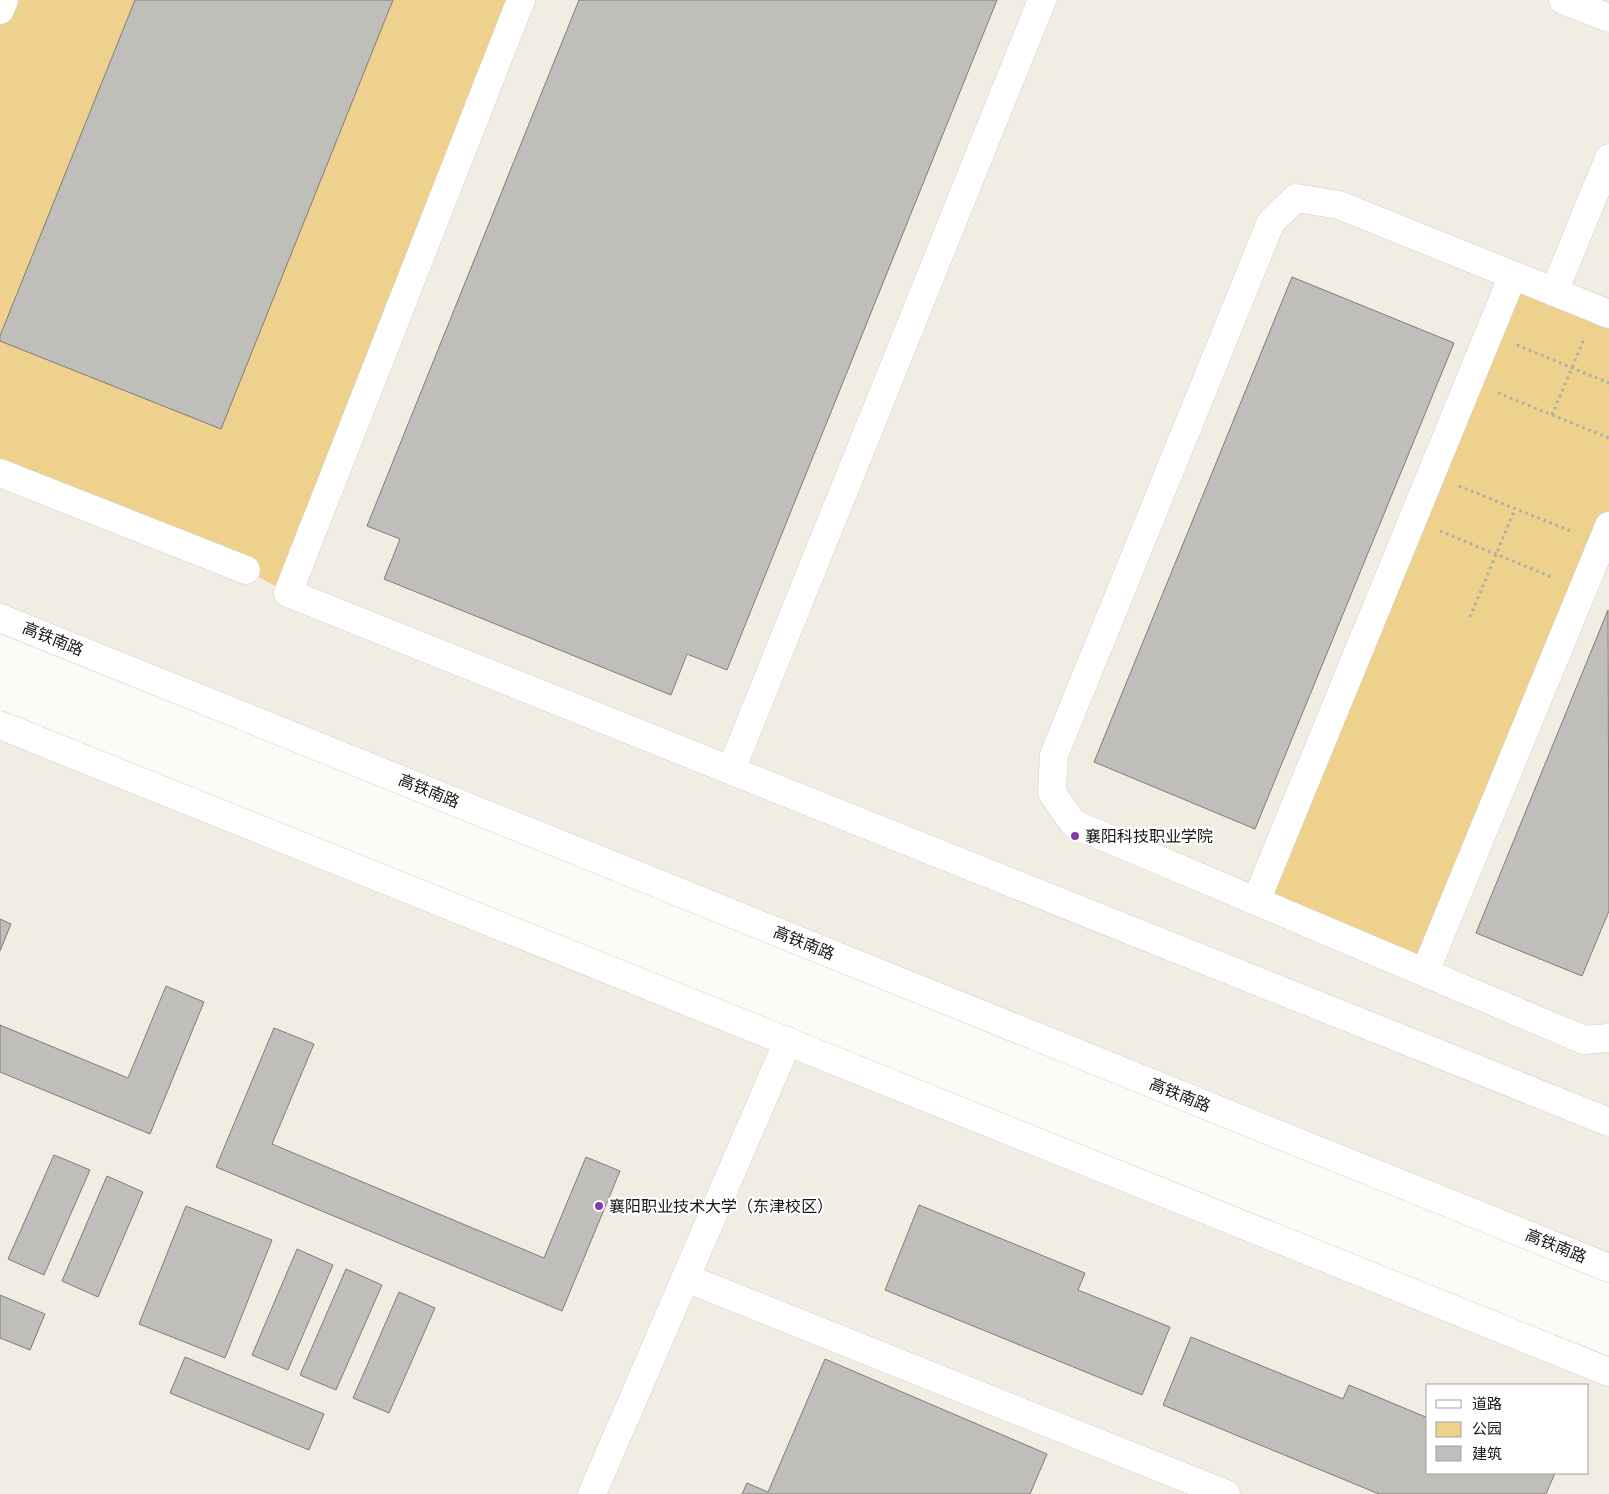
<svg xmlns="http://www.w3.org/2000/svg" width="1609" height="1494" font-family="'Fira Sans Condensed','Noto Sans SC',sans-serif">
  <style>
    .built { fill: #f2ede2; fill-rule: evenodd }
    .green { fill: #eed18d }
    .building { fill: #c0beba; stroke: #7f7d79 }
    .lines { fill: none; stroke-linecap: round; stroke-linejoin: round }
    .minor-casing { stroke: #d1cfcb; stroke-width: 29 }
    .major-casing { stroke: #d1cfcb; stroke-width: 29 }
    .path { stroke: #aeada9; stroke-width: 3; stroke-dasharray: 2.5 4; stroke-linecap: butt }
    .minor { stroke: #fff; stroke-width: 28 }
    .major { stroke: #fff; stroke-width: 28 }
    .poi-dot { fill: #863bad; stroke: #fff; stroke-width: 2 }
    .labels { text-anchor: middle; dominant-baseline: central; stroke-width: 4.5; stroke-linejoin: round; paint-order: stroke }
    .street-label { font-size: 16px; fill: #171715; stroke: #fff }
    .poi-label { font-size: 16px; fill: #171715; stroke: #fff; text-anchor: start }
  </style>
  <rect width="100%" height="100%" fill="#fdfbf6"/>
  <g class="built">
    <polygon points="0,0 1609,0 1609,1268 0,618"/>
    <path d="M0,725l1609,647v122h-1609zM1428,1385h160v88h-160z"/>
  </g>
  <g class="green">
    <polygon points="4,0 521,0 288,593 246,570 0,473 0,10"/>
    <polygon points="1513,275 1609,314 1609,526 1425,972 1256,901"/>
  </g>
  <g class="building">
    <polygon points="135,0 393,0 221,429 0,341 0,336"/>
    <polygon points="579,0 997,0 727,670 687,654 671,695 384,579 400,539 367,526"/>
    <polygon points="1292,277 1454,343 1255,829 1094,762"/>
    <polygon points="1608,610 1609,911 1582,976 1476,933"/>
    <polygon points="0,919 11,924 0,951"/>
    <polygon points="166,986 204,1002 150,1134 0,1072 0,1025 128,1078"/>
    <polygon points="274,1028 314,1044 272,1144 544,1258 586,1157 620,1171 562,1311 216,1167"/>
    <polygon points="54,1155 90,1170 44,1275 8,1259"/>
    <polygon points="107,1176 143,1192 98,1297 62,1281"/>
    <polygon points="919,1205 1085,1273 1078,1290 1170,1327 1142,1395 885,1290"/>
    <polygon points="186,1206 272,1240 225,1358 139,1324"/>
    <polygon points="297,1249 333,1265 288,1370 252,1355"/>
    <polygon points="346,1269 382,1285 336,1390 300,1375"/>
    <polygon points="399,1292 435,1308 389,1413 353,1398"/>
    <polygon points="0,1295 45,1314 30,1350 0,1338"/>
    <polygon points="1191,1337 1343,1399 1349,1385 1428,1418 1428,1473 1555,1473 1546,1494 1379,1494 1163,1405"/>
    <polygon points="185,1357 324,1414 309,1450 170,1393"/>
    <polygon points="825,1359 1047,1454 1030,1494 742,1494 747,1483 768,1492"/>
  </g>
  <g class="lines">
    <g class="minor-casing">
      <g id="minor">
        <polyline points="521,0 288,593 1609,1122"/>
        <polyline points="1563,0 1609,18"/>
        <polyline points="0,10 4,0"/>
        <polyline points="1554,292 1609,158"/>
        <polyline points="1609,314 1339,205 1296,198 1271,222 1054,755 1052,793 1074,824 1584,1040 1609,1038"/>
        <polyline points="0,473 246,570"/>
        <polyline points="731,770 1042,0"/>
        <polyline points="1256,901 1513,275"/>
        <polyline points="1425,972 1609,526"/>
        <polyline points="686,1278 1226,1494"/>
        <polyline points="592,1494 788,1041"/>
      </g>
    </g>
    <g class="major-casing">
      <g id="major">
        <polyline points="0,618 1609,1268"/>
        <polyline points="0,725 1609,1372"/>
      </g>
    </g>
    <g class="path">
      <polyline points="1517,345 1609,383"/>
      <polyline points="1498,393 1609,438"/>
      <polyline points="1552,415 1585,337"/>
      <polyline points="1459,486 1573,532"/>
      <polyline points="1440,531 1554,578"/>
      <polyline points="1470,617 1515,509"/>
    </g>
    <use href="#minor" class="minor"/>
    <use href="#major" class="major"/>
  </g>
  <g class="poi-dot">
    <circle cx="1075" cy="836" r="5"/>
    <circle cx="599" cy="1206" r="5"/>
  </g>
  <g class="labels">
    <g class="street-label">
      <text transform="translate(53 639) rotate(22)">高铁南路</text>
      <text transform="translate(429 791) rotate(22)">高铁南路</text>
      <text transform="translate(804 943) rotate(22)">高铁南路</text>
      <text transform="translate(1180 1095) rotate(22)">高铁南路</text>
      <text transform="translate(1556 1246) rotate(22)">高铁南路</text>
    </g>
    <g class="poi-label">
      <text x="1085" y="836">襄阳科技职业学院</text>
      <text x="609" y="1206">襄阳职业技术大学（东津校区）</text>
    </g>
  </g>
  <rect x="1426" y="1384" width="162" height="90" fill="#ffffff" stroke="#a2a2a1"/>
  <rect x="1436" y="1400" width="25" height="8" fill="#ffffff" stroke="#a2a2a1"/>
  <text x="1472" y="1409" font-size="15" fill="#171715">道路</text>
  <rect x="1436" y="1422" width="25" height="15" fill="#eed18d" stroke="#a2a2a1"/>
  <text x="1472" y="1434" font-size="15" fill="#171715">公园</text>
  <rect x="1436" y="1446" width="25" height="15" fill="#c0beba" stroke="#a2a2a1"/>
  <text x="1472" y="1459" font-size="15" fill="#171715">建筑</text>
</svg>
